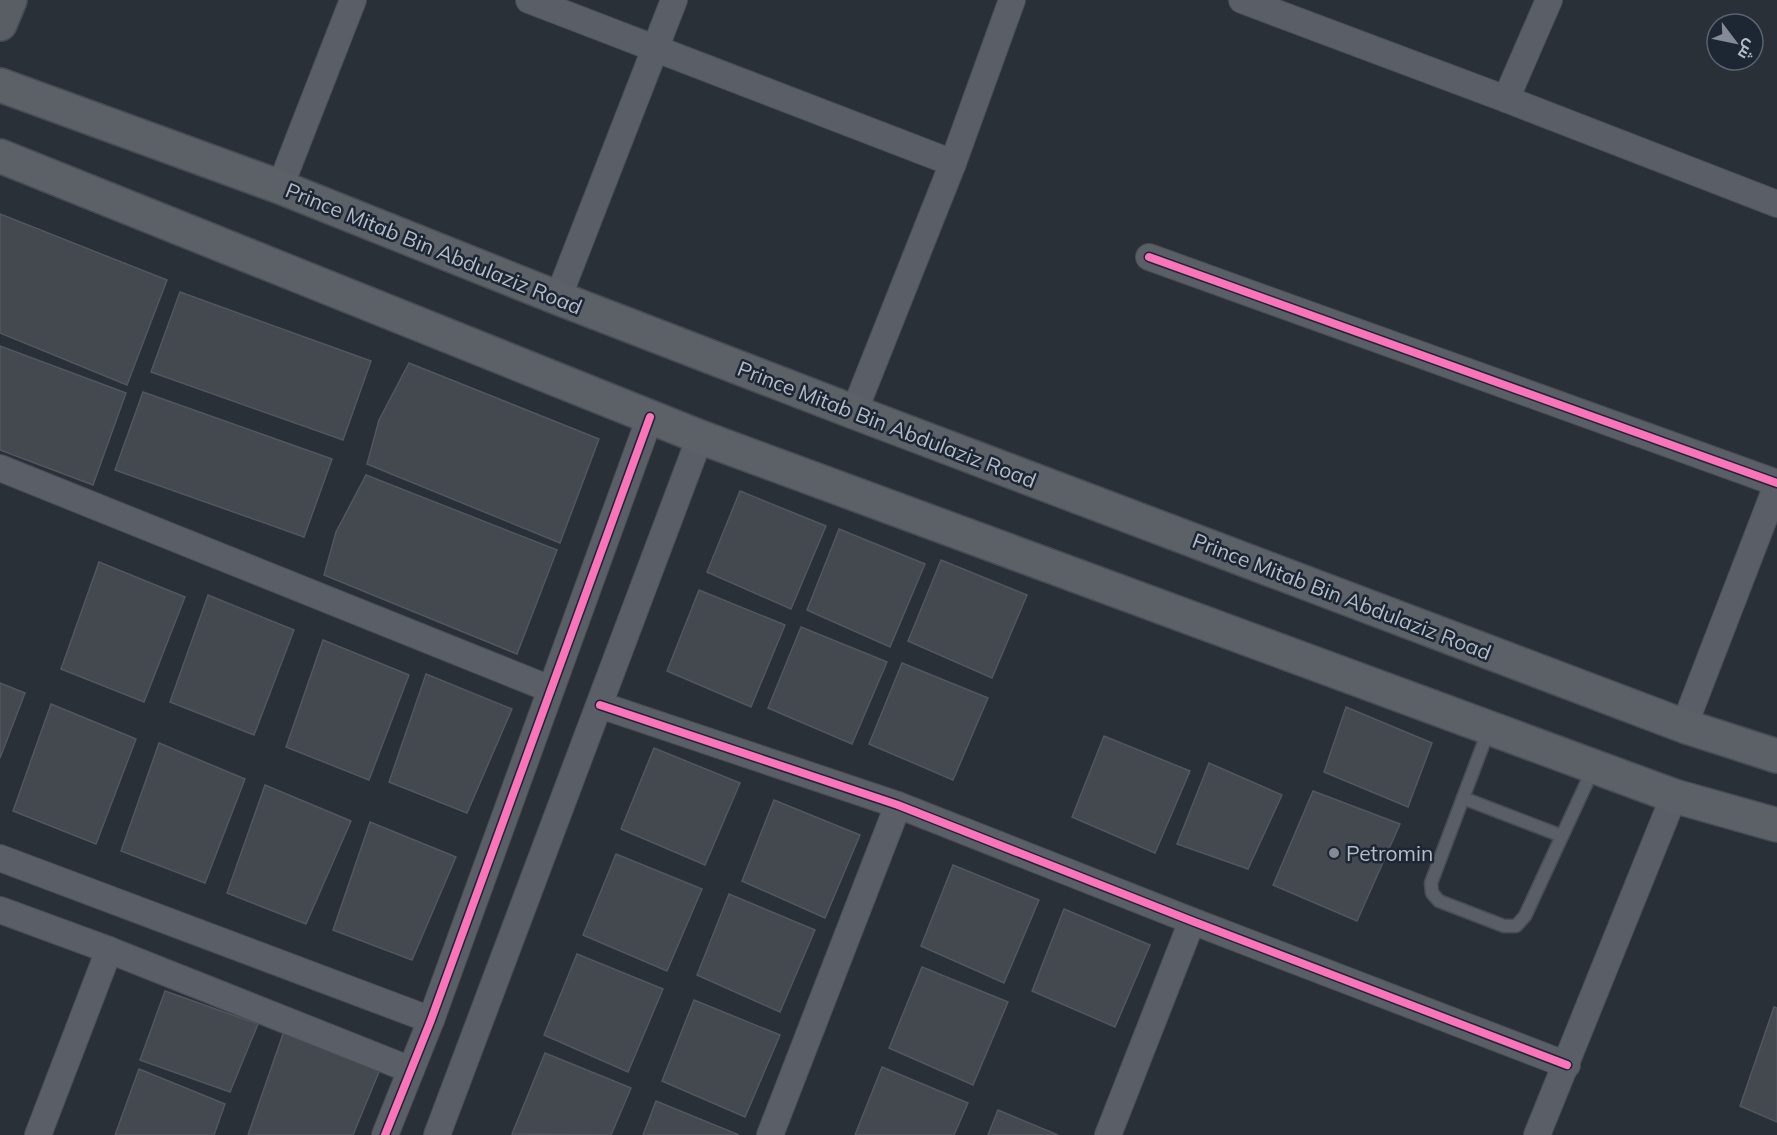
<svg xmlns="http://www.w3.org/2000/svg" width="1777" height="1135" font-family="Mulish,Cairo,sans-serif">
  <style>
    .building { fill: #444950; stroke: #52575f; stroke-width: 1.5 }
    .lines { fill: none; stroke-linecap: round; stroke-linejoin: round }
    .lane-casing { stroke: #484c53; stroke-width: 15 }
    .street-casing { stroke: #484c53; stroke-width: 28 }
    .secondary-casing { stroke: #484c53; stroke-width: 36 }
    .primary-casing { stroke: #484c55; stroke-width: 36 }
    .lane { stroke: #5a5e66; stroke-width: 12 }
    .street { stroke: #5a5e66; stroke-width: 26 }
    .secondary { stroke: #595d64; stroke-width: 33 }
    .primary { stroke: #5c6168; stroke-width: 33 }
    .cycleway-casing { stroke: #1d2633; stroke-width: 11 }
    .cycleway { stroke: #fb73b8; stroke-width: 8 }
    .poi-dot { fill: #848b96; stroke: #1d2633; stroke-width: 2 }
    .labels { text-anchor: middle; dominant-baseline: central; stroke-width: 5; stroke-linejoin: round; paint-order: stroke }
    .street-label { font-size: 21px; fill: #b4bcc9; stroke: #1d2633 }
    .poi-label { font-size: 21px; fill: #b4bcc9; stroke: #1d2633; text-anchor: start }
  </style>
  <rect width="100%" height="100%" fill="#2a3038"/>
  <g class="building">
    <polygon points="0,214 167,280 127,385 0,333"/>
    <polygon points="180,292 371,361 343,440 151,372"/>
    <polygon points="0,346 126,393 93,485 0,450"/>
    <polygon points="409,363 599,439 560,543 367,464 379,420"/>
    <polygon points="143,392 332,459 304,537 115,470"/>
    <polygon points="366,475 557,550 517,654 324,575 336,532"/>
    <polygon points="740,491 826,526 791,609 707,572"/>
    <polygon points="839,529 925,564 890,647 807,610"/>
    <polygon points="941,560 1027,595 992,678 908,641"/>
    <polygon points="99,562 185,597 144,702 61,669"/>
    <polygon points="699,590 785,625 751,707 667,671"/>
    <polygon points="208,595 294,630 254,735 170,702"/>
    <polygon points="801,627 887,662 852,744 768,708"/>
    <polygon points="323,640 409,675 369,780 286,747"/>
    <polygon points="902,663 988,698 953,780 869,744"/>
    <polygon points="426,674 512,709 467,813 389,782"/>
    <polygon points="0,683 25,693 0,758"/>
    <polygon points="51,704 136,739 96,844 13,811"/>
    <polygon points="1346,707 1432,743 1408,807 1324,772"/>
    <polygon points="1104,736 1190,771 1155,853 1072,817"/>
    <polygon points="159,743 245,779 205,883 121,851"/>
    <polygon points="654,748 740,783 705,865 621,829"/>
    <polygon points="1209,763 1282,795 1248,869 1177,844"/>
    <polygon points="265,785 351,821 306,924 227,893"/>
    <polygon points="1313,791 1400,824 1357,921 1273,885"/>
    <polygon points="774,800 860,835 825,918 742,881"/>
    <polygon points="370,822 456,857 412,960 333,930"/>
    <polygon points="616,854 702,889 667,971 583,935"/>
    <polygon points="953,865 1039,900 1004,983 921,946"/>
    <polygon points="729,894 815,930 780,1012 697,975"/>
    <polygon points="1064,909 1150,945 1115,1027 1032,991"/>
    <polygon points="577,954 663,989 628,1072 544,1035"/>
    <polygon points="922,967 1008,1002 973,1085 889,1048"/>
    <polygon points="165,991 258,1024 230,1092 140,1060"/>
    <polygon points="694,1000 780,1035 745,1117 662,1081"/>
    <polygon points="1774,1007 1777,1008 1777,1122 1740,1106"/>
    <polygon points="284,1031 381,1067 353,1135 248,1135"/>
    <polygon points="545,1053 631,1088 611,1135 512,1134"/>
    <polygon points="882,1067 968,1103 954,1135 855,1135"/>
    <polygon points="139,1069 225,1104 214,1135 115,1135"/>
    <polygon points="656,1101 739,1135 643,1135"/>
    <polygon points="998,1110 1058,1135 988,1135"/>
  </g>
  <g class="lines">
    <g class="lane-casing">
      <g id="lane">
        <polyline points="1489,729 1431,883 1432,893 1439,901 1504,926 1516,926 1525,916 1594,767"/>
        <polyline points="1463,798 1562,836"/>
      </g>
    </g>
    <g class="street-casing">
      <g id="street">
        <polyline points="529,0 953,163"/>
        <polyline points="1242,0 1506,99 1777,204"/>
        <polyline points="1506,99 1549,0"/>
        <polyline points="280,187 353,0"/>
        <polyline points="1149,257 1777,483"/>
        <polyline points="558,298 674,0"/>
        <polyline points="854,412 953,163 1012,0"/>
        <polyline points="0,468 550,689"/>
        <polyline points="600,705 898,805 1192,921 1567,1065"/>
        <polyline points="1684,726 1777,485"/>
        <polyline points="0,858 431,1020"/>
        <polyline points="0,910 109,950 411,1070"/>
        <polyline points="38,1135 109,950"/>
        <polyline points="385,1135 431,1020 650,417"/>
        <polyline points="437,1135 700,437"/>
        <polyline points="770,1135 898,805"/>
        <polyline points="1108,1135 1192,921"/>
        <polyline points="1537,1135 1674,796"/>
      </g>
    </g>
    <g class="secondary-casing">
      <polyline id="secondary" points="0,24 10,0"/>
    </g>
    <g class="primary-casing">
      <g id="primary">
        <polyline points="0,85 280,187 558,298 854,412 1684,726 1777,756"/>
        <polyline points="0,156 700,437 1674,796 1777,825"/>
      </g>
    </g>
    <use href="#lane" class="lane"/>
    <use href="#street" class="street"/>
    <use href="#secondary" class="secondary"/>
    <use href="#primary" class="primary"/>
    <g class="cycleway-casing">
      <g id="cycleway">
        <polyline points="1149,257 1777,483"/>
        <polyline points="600,705 898,805 1192,921 1567,1065"/>
        <polyline points="385,1135 431,1020 650,417"/>
      </g>
    </g>
    <use href="#cycleway" class="cycleway"/>
  </g>
  <circle class="poi-dot" cx="1334" cy="853" r="6"/>
  <g class="labels">
    <g class="street-label">
      <text transform="translate(434 248) rotate(22)">Prince Mitab Bin Abdulaziz Road</text>
      <text transform="translate(887 424) rotate(21)">Prince Mitab Bin Abdulaziz Road</text>
      <text transform="translate(1342 596) rotate(21)">Prince Mitab Bin Abdulaziz Road</text>
    </g>
    <g class="poi-label">
      <text x="1346" y="853">Petromin</text>
    </g>
  </g>
  <g transform="translate(1735 42) rotate(122)"><circle r="28" fill="#1d2633" stroke="#59626f" stroke-width="1.5"/>
  <path d="M0-4.5L10 22L0 15L-10 22Z" fill="#848b96"/>
  <text y="-9" font-size="16" font-weight="bold" text-anchor="middle" fill="#b4bcc9">ش</text>
  </g>
</svg>
